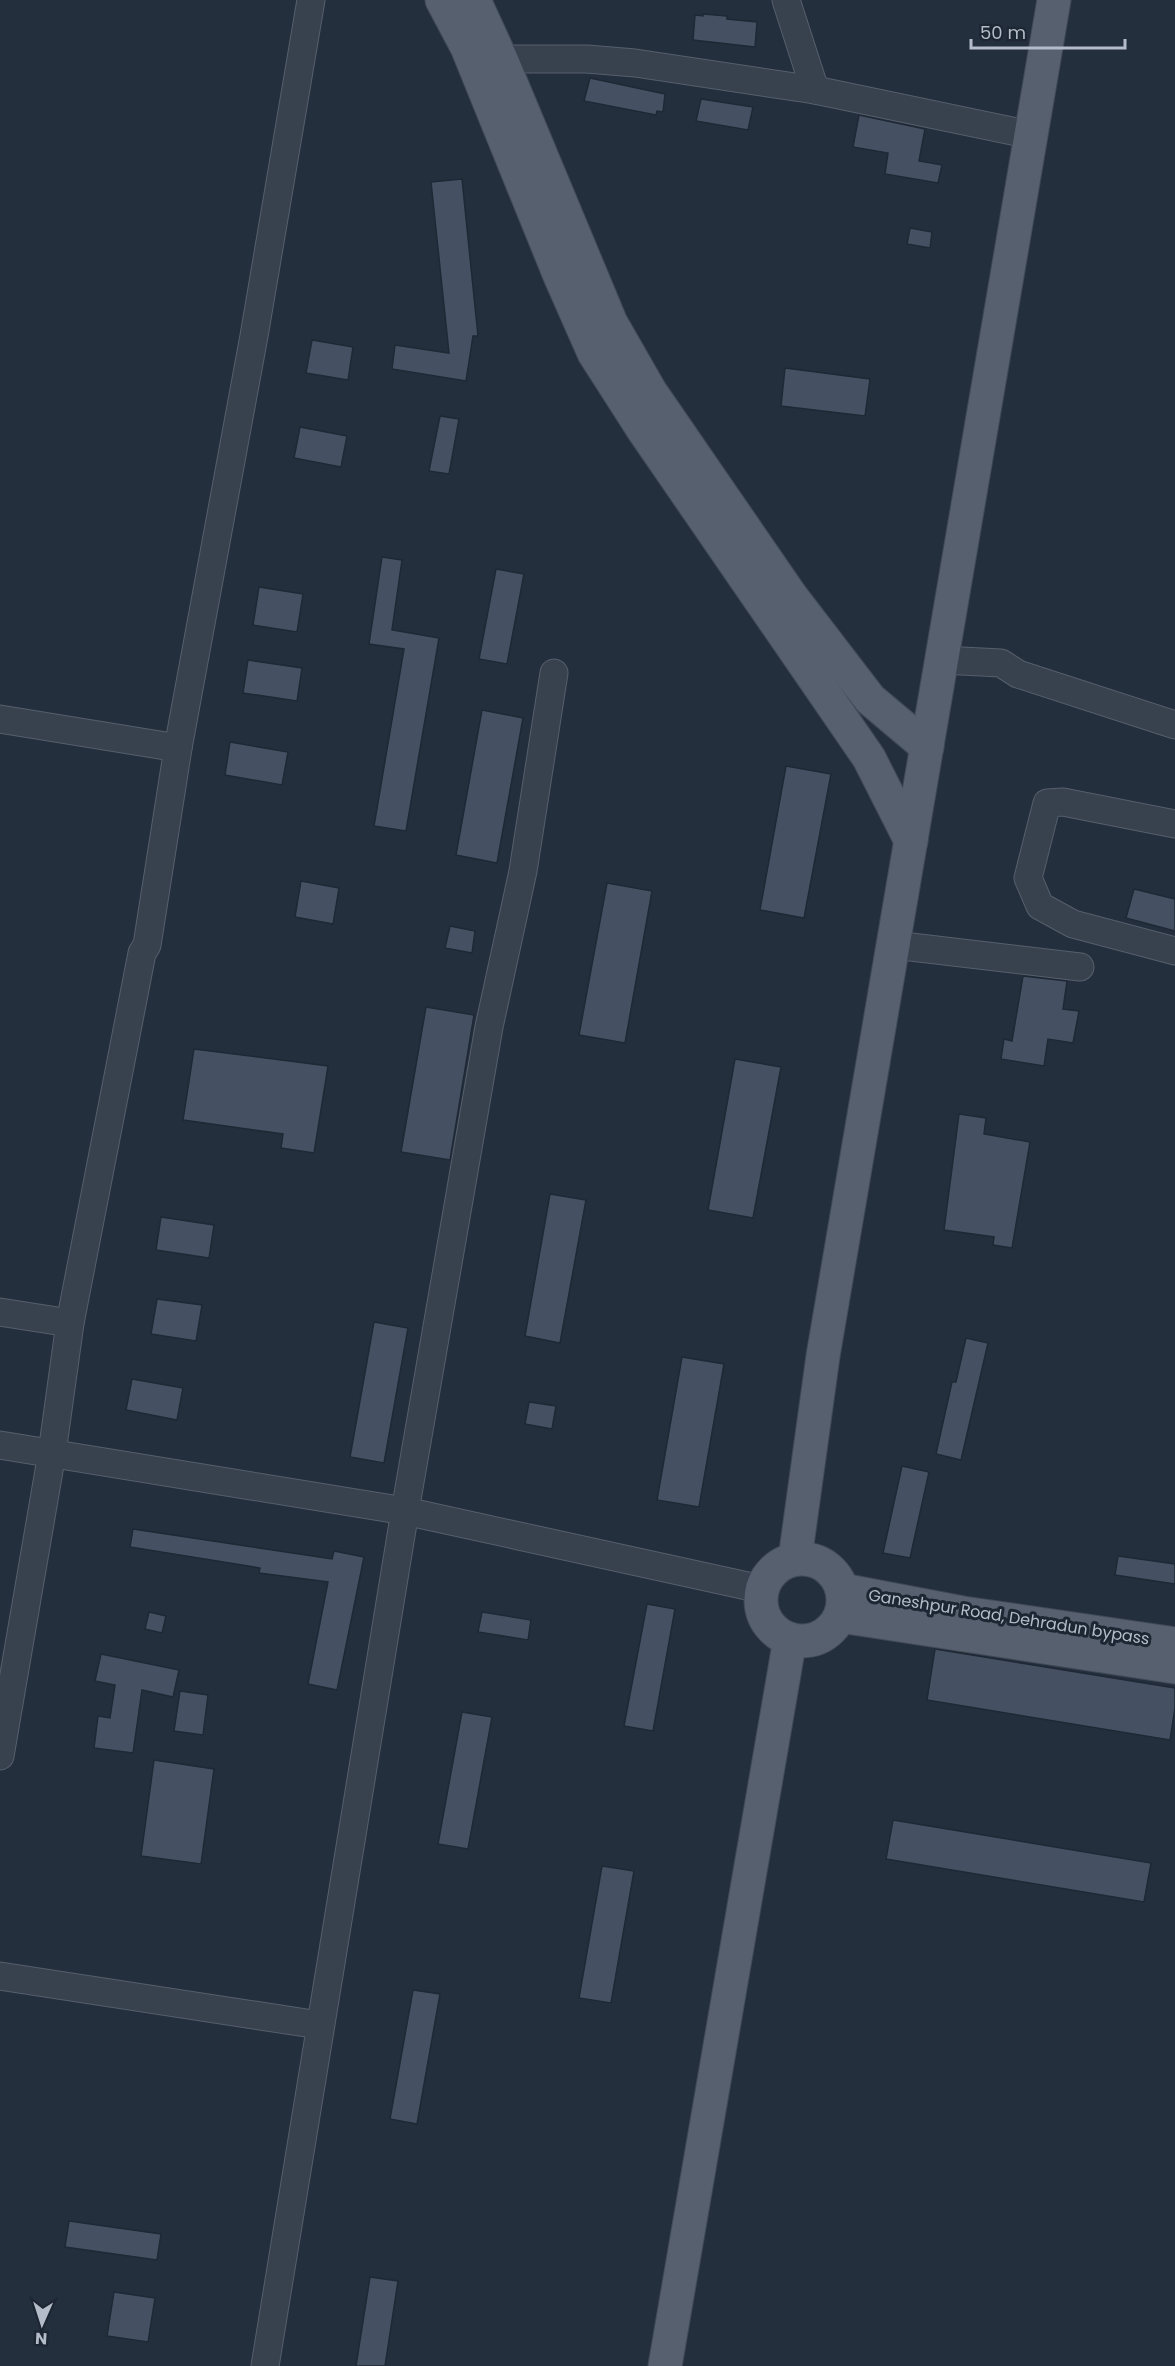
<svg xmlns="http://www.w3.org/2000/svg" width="1175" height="2366" font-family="Poppins,sans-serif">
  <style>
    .building { fill: #455162; stroke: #1f2835; stroke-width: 1.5 }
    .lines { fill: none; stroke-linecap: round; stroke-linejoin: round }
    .minor-casing { stroke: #565f6c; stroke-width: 29 }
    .major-casing { stroke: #414a57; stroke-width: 35 }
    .minor { stroke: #38414e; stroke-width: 27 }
    .major { stroke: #56606e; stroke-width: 33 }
    .labels { text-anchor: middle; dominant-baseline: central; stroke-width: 6; stroke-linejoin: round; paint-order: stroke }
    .street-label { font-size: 16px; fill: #b4bcc9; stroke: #1d2633 }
  </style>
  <rect width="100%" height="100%" fill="#242f3e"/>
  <g class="building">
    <polygon points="703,14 727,16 727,19 757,22 755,47 693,40 695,15 703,16"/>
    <polygon points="590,78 665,94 663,112 657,111 656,115 584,101"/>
    <polygon points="701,99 753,107 748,130 696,121"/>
    <polygon points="859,115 925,129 919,161 942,165 938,183 885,174 888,153 853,147"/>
    <polygon points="462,179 478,336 473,336 466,381 392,369 395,345 449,353 431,182"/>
    <polygon points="910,228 932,232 930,248 907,244"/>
    <polygon points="312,340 353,347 348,380 306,373"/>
    <polygon points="785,368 870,379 865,416 781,406"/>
    <polygon points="440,416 459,419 449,474 429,471"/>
    <polygon points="300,427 347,436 341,467 294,458"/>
    <polygon points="382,557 402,560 392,630 439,638 406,831 374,826 404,649 369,644"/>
    <polygon points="496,569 524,574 507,664 479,659"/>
    <polygon points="259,587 303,594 297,632 253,625"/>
    <polygon points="248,660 302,668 297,701 243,693"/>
    <polygon points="482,710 523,718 497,863 456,855"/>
    <polygon points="230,742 288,752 282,785 225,775"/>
    <polygon points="786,766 831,774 804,918 760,910"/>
    <polygon points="301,881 339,888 333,924 295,917"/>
    <polygon points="607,883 652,891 625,1043 579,1035"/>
    <polygon points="1134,889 1175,899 1175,931 1126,918"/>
    <polygon points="450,926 475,931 472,953 445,948"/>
    <polygon points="1023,976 1067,981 1063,1009 1079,1011 1073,1043 1048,1039 1044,1066 1001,1059 1004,1039 1012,1041"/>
    <polygon points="426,1007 474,1015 450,1160 401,1152"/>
    <polygon points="194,1049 328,1066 314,1153 281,1148 283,1134 183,1120"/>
    <polygon points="735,1059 781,1067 753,1218 708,1210"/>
    <polygon points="959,1114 986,1118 984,1134 1030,1142 1012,1248 993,1245 994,1237 944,1230"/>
    <polygon points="550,1194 586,1200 560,1343 525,1336"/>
    <polygon points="161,1217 214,1225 209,1258 156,1250"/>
    <polygon points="157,1299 202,1305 196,1341 151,1334"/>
    <polygon points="374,1322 408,1328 384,1463 350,1457"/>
    <polygon points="966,1338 988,1343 961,1460 936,1454 952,1382 956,1382"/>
    <polygon points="682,1357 724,1364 699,1507 657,1500"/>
    <polygon points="132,1379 183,1388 177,1420 126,1410"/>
    <polygon points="529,1402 556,1406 552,1429 525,1424"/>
    <polygon points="902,1466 929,1472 910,1558 883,1553"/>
    <polygon points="133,1529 332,1559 334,1551 364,1557 337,1690 308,1684 328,1582 259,1573 260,1568 130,1547"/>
    <polygon points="1118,1556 1175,1564 1175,1584 1115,1575"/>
    <polygon points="647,1604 675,1609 653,1731 624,1726"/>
    <polygon points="149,1612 166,1616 162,1633 145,1629"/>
    <polygon points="482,1612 531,1620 528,1640 478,1632"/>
    <polygon points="935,1649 1175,1688 1175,1708 1170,1740 927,1700"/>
    <polygon points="101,1654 179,1670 173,1697 142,1690 133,1753 94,1748 98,1716 110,1718 115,1685 95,1681"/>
    <polygon points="180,1691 208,1695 203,1735 174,1731"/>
    <polygon points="462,1712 492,1717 468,1849 438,1844"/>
    <polygon points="154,1760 214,1769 201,1864 141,1856"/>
    <polygon points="893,1820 1151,1863 1144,1902 886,1859"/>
    <polygon points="602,1866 634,1871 611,2003 579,1998"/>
    <polygon points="413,1990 440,1994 417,2124 390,2119"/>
    <polygon points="69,2221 161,2234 157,2260 65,2247"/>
    <polygon points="370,2277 398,2281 385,2366 356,2366"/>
    <polygon points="114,2292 155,2298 148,2342 107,2336"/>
  </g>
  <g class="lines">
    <g class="minor-casing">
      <g id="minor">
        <polyline points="786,0 815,90"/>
        <polyline points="501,59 587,59 635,63 815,90 1031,135"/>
        <polyline points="942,660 1001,663 1018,674 1175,725"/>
        <polyline points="0,719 178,748"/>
        <polyline points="1175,824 1063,802 1047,803 1028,878 1040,906 1073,924 1175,951"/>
        <polyline points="894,945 1080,967"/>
        <polyline points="0,1312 70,1323"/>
        <polyline points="0,1445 405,1511 761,1589"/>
        <polyline points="0,1756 52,1453 70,1323 142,953 147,945 178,748 254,336 311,0"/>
        <polyline points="0,1976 319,2025"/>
        <polyline points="265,2366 405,1511 489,1027 523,871 554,673"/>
      </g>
    </g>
    <g class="major-casing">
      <g id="major">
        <polyline points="442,0 467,47 560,276 594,353 644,431 869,758 911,841"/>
        <polyline points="474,0 501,59 611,323 650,391 791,596 870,699 927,747"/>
        <circle cx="802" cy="1600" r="41"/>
        <polyline points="795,1559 823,1356 1054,0"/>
        <polyline points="842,1590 963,1613 1175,1644"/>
        <polyline points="840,1616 1175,1667"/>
        <polyline points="665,2366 790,1639"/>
      </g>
    </g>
    <use href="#minor" class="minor"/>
    <use href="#major" class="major"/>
  </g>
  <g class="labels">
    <g class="street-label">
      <text transform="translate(1009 1617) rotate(9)">Ganeshpur Road, Dehradun bypass</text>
    </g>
  </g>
  <g transform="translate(42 2324) rotate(183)" stroke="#1d2633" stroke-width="4.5" paint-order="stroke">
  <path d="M0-4.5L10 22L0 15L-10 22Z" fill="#b4bcc9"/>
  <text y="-9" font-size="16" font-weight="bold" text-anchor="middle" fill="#b4bcc9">N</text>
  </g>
  <path d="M971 39v9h154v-9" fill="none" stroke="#b4bcc9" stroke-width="3"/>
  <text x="980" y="39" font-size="18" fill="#b4bcc9" stroke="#1d2633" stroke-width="4.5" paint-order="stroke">50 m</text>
</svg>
